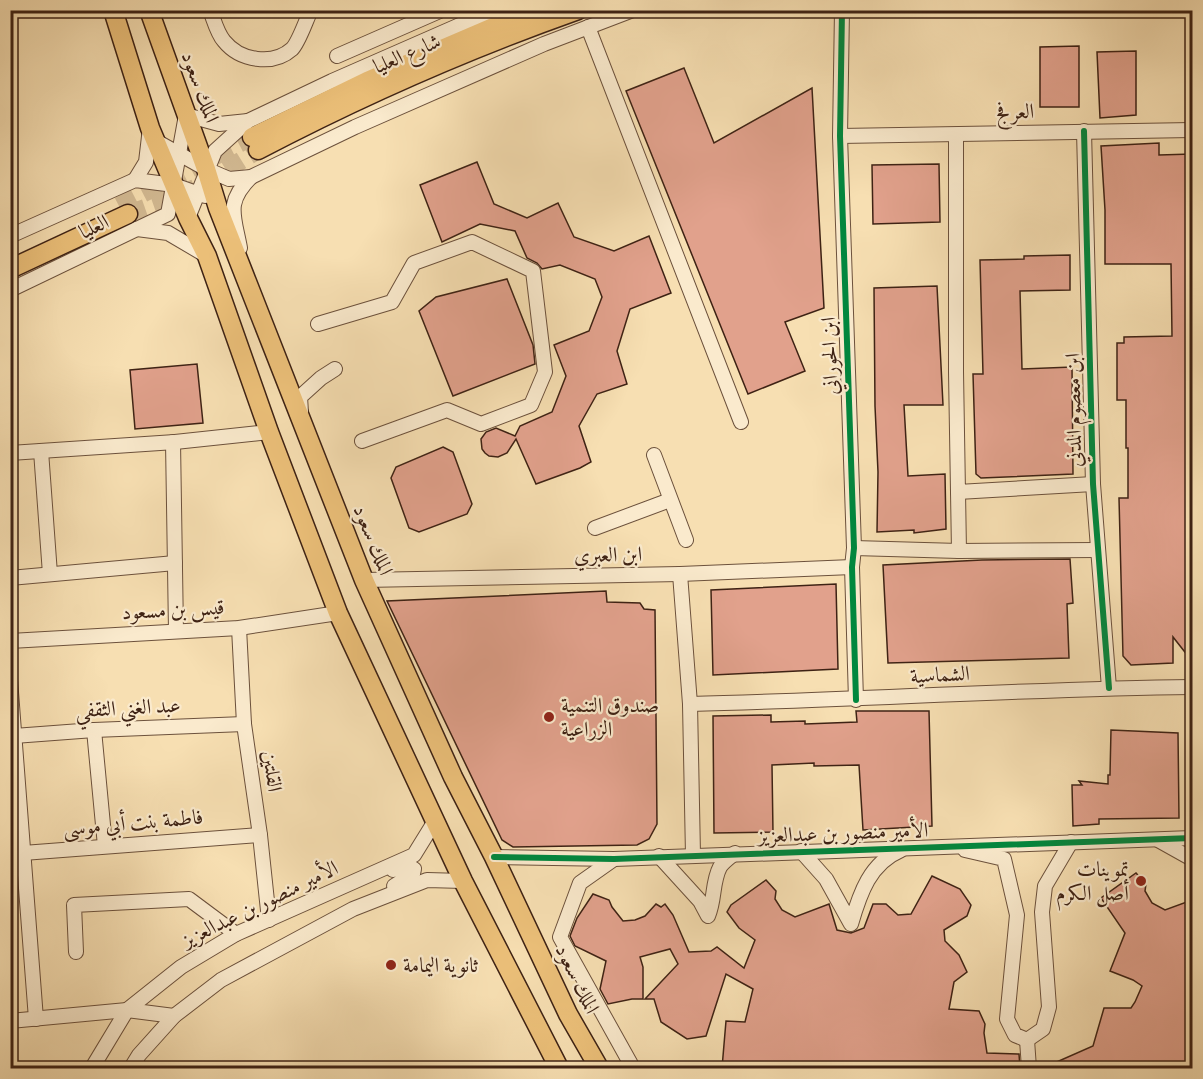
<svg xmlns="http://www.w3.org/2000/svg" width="1203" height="1079" font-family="'IM FELL Double Pica',Amiri,serif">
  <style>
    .building { fill: #e1a18c; stroke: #3e2214; stroke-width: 1.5 }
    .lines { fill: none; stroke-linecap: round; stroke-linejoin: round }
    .major-tunnel { stroke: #d2b992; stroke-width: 18; stroke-dasharray: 18 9; stroke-linecap: butt }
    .minor-casing { stroke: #6c513c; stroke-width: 16 }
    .major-casing { stroke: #3e2214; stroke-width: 21 }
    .minor { stroke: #faeacd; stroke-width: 14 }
    .major { stroke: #ecc079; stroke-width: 18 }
    .cycleway-casing { stroke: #faeacd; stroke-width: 10 }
    .cycleway { stroke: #00873e; stroke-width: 6 }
    .poi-dot { fill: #8f2418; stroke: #faeacd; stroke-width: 2 }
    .labels { text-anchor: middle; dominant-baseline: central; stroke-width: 4.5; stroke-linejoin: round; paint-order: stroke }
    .street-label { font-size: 21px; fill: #3e2214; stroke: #faeacd }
    .poi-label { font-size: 21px; fill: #3e2214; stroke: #faeacd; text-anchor: start }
  </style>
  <rect width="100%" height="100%" fill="#f7dfb2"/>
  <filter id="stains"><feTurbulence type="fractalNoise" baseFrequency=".00333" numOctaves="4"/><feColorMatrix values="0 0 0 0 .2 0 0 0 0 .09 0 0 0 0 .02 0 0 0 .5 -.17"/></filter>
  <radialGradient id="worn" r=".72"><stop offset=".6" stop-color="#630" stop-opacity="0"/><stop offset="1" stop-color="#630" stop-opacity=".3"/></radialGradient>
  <g class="building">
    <polygon points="1079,46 1079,107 1040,107 1040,47"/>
    <polygon points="1136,51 1136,115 1100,118 1097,52"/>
    <polygon points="684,68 714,143 812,88 824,308 785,322 805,371 748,394 626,91"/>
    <polygon points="1159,143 1159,155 1192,154 1192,661 1173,637 1173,663 1131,665 1123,656 1119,498 1128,498 1128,448 1126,448 1126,400 1117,400 1117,343 1124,343 1124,337 1172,336 1171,264 1105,264 1105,210 1101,146"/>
    <polygon points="477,162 494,204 527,218 558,203 574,237 614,251 649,236 671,293 630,309 617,351 627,384 597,394 579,426 591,462 580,468 536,484 516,439 507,453 498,457 489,456 485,453 482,449 481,439 486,432 496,428 515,436 520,426 552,412 566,376 554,345 589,331 602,297 595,279 560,265 542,269 537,263 527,258 515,231 480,224 442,242 420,185"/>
    <polygon points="939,164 940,222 873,224 872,165"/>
    <polygon points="1070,255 1070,290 1020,291 1022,369 1072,367 1073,474 981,478 976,474 973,374 983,374 980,260 1024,259 1024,256"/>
    <polygon points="507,279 533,345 535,364 453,396 419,311 436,297"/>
    <polygon points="937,286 943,405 904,405 908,476 945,474 946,529 914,533 914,530 877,532 878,472 875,406 874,288"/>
    <polygon points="197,364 203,423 135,429 130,370"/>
    <polygon points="443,447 453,452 472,504 467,514 419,532 409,528 391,478 396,467"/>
    <polygon points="1070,559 1073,603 1067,604 1069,658 888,663 883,565 982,560"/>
    <polygon points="836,584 838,669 713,675 711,590"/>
    <polygon points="606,591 607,602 640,603 644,609 655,610 657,824 649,839 637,845 513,847 502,840 387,601"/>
    <polygon points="856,711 929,711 932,826 863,830 859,765 814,766 814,763 772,765 773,832 714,833 713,716 771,715 771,722 805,721 805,724 857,722"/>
    <polygon points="1111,730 1178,733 1179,818 1099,819 1099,824 1073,826 1072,785 1082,785 1079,781 1108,784 1108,775 1110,775"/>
    <polygon points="1136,873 1146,884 1145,891 1152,903 1165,910 1192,900 1192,1068 1043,1068 1093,1046 1104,1008 1131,1008 1135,1002 1142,986 1133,980 1110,971 1125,933 1101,898"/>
    <polygon points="932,876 960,889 971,905 967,916 944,930 945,941 959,955 967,972 954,982 949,1009 979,1011 985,1024 984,1033 987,1053 1019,1054 1020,1068 722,1068 726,1021 745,1022 753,989 726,974 706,1036 687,1039 661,1022 654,999 645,999 678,964 670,949 640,957 643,967 643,999 632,999 608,1004 600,989 606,961 575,946 570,936 577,918 593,894 609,900 612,907 623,921 635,920 645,916 656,904 661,907 665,904 673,915 689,952 711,951 717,947 744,968 755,940 739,928 727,912 731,905 766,880 776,891 775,899 782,910 795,917 829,904 837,930 851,933 864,928 873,904 886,904 898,915 911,914"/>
  </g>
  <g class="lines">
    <g class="major-tunnel">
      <polyline points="119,206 252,137"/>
      <polyline points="128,214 165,201 204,184 258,150"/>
    </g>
    <g class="minor-casing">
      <g id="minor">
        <path d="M210,10c4,10 7,23 14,31 16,20 49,25 68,8 7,-7 14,-29 19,-39"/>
        <polyline points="842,10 840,136 854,548 852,567 856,700"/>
        <polyline points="588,27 741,422"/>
        <polyline points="337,56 442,10"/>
        <polyline points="1084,131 1093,484 1109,688"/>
        <polyline points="956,135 956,372 958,492 1093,484"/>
        <polyline points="840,136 1192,130"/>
        <polyline points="156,141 206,169 229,179 251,177 355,127 544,44 633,10"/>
        <polyline points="135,180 146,162 150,128"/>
        <polyline points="188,218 215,151 248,121 332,81 494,10"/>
        <polyline points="137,229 168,233 207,256"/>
        <polyline points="10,236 135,180 174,185 205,196"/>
        <path d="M240,248c-6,-33 -15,-45 11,-71"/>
        <polyline points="10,290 168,214 186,115 219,124 248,121"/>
        <polyline points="318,324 392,302 414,263 472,242 533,271 545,372 531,405 481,424 447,410 362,441"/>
        <polyline points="301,412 300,397 321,378 335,369"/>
        <polyline points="173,442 176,631"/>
        <polyline points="41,451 50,574"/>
        <polyline points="10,453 175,442 269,432"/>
        <polyline points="654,455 686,540"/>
        <polyline points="958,492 959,551"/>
        <polyline points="595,528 670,500"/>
        <polyline points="854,548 959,551 1097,550"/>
        <polyline points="680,574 690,704 693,855"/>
        <polyline points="10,578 175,563"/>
        <polyline points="364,580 680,574 852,567"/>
        <polyline points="239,628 244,724 260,835 269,920"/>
        <polyline points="10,641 239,628 338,613"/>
        <polyline points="10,679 36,1019"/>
        <path d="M690,704c168,-4 335,-15 502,-17"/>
        <polyline points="94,730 105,846"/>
        <polyline points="14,736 94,730 244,724"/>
        <polyline points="1158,840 1192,859"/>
        <polyline points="965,850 1004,859 1017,915 1007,1019 1015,1035 1027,1040 1043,1029 1049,1007 1042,912 1045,886 1071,842"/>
        <path d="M801,851l25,28 25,45c9,-31 19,-61 50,-74"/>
        <polyline points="10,854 260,835"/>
        <path d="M659,856l41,45 8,15c7,-16 4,-34 12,-49 3,-5 10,-10 15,-14"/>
        <polyline points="494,857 614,859 1192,838"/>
        <polyline points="614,859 580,883 560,937 633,1068"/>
        <polyline points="393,870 409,866 414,869 413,874 394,886"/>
        <polyline points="76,952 74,905 189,899 236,934"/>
        <polyline points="10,1021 127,1010 174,1016"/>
        <polyline points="1027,1040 1029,1068"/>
        <polyline points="92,1068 127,1010 181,967 236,934 414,855 435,821"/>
        <polyline points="131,1068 139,1055 174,1016 221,980 353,909 427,880 463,881"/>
      </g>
    </g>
    <g class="major-casing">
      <g id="major">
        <polyline points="113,10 150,128 188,218 207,256 269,432 338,613 463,881 559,1068"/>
        <polyline points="149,10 206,169 218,208 364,580 453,777 494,857 568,1014 599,1068"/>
        <polyline points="252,137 367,81 533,10"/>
        <path d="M258,150c103,-54 210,-101 320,-140"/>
        <polyline points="10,269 128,214"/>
      </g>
    </g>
    <use href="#minor" class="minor"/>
    <use href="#major" class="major"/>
    <g class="cycleway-casing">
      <g id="cycleway">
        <polyline points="842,10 840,136 854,548 852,567 856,700"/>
        <polyline points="1084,131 1093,484 1109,688"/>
        <polyline points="494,857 614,859 1192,838"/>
      </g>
    </g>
    <use href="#cycleway" class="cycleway"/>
  </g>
  <g class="poi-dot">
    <circle cx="549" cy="717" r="6"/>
    <circle cx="1141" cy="881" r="6"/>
    <circle cx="391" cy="965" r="6"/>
  </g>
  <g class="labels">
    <g class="street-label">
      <text transform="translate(407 54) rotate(-23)">شارع العليا</text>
      <text transform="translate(200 87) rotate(70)">الملك سعود</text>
      <text transform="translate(1015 112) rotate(-2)">العرفج</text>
      <text transform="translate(94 227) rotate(-26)">العليا</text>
      <text transform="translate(830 356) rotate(-92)">ابن الحوراني</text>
      <text transform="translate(1074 410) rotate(-91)">ابن معصوم المدني</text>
      <text transform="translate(373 540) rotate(68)">الملك سعود</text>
      <text transform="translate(608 555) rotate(-1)">ابن العبري</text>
      <text transform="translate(173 610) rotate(-3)">قيس بن مسعود</text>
      <text transform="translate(940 675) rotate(-3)">الشماسية</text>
      <text transform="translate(128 708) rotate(-3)">عبد الغني الثقفي</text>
      <text transform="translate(272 771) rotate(82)">القلتين</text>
      <text transform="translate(133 823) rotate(-5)">فاطمة بنت أبي موسى</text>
      <text transform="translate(843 833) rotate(-2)">الأمير منصور بن عبدالعزيز</text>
      <text transform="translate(260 904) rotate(-26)">الأمير منصور بن عبدالعزيز</text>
      <text transform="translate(577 979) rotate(64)">الملك سعود</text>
    </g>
    <g class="poi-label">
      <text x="561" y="705">صندوق التنمية<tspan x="561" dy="24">الزراعية</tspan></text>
      <text x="1129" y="869" text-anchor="end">تموينات<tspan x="1129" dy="24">أصل الكرم</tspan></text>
      <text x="403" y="965">ثانوية اليمامة</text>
    </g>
  </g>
  <rect width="1203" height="1079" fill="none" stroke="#f7dfb2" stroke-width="36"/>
  <rect x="12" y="12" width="1179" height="1055" fill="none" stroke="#3e2214" stroke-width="3"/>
  <rect x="18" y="18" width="1167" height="1043" fill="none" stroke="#3e2214" stroke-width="1.5"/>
  <rect width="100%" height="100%" filter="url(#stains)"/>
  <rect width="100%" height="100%" fill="url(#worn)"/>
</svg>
